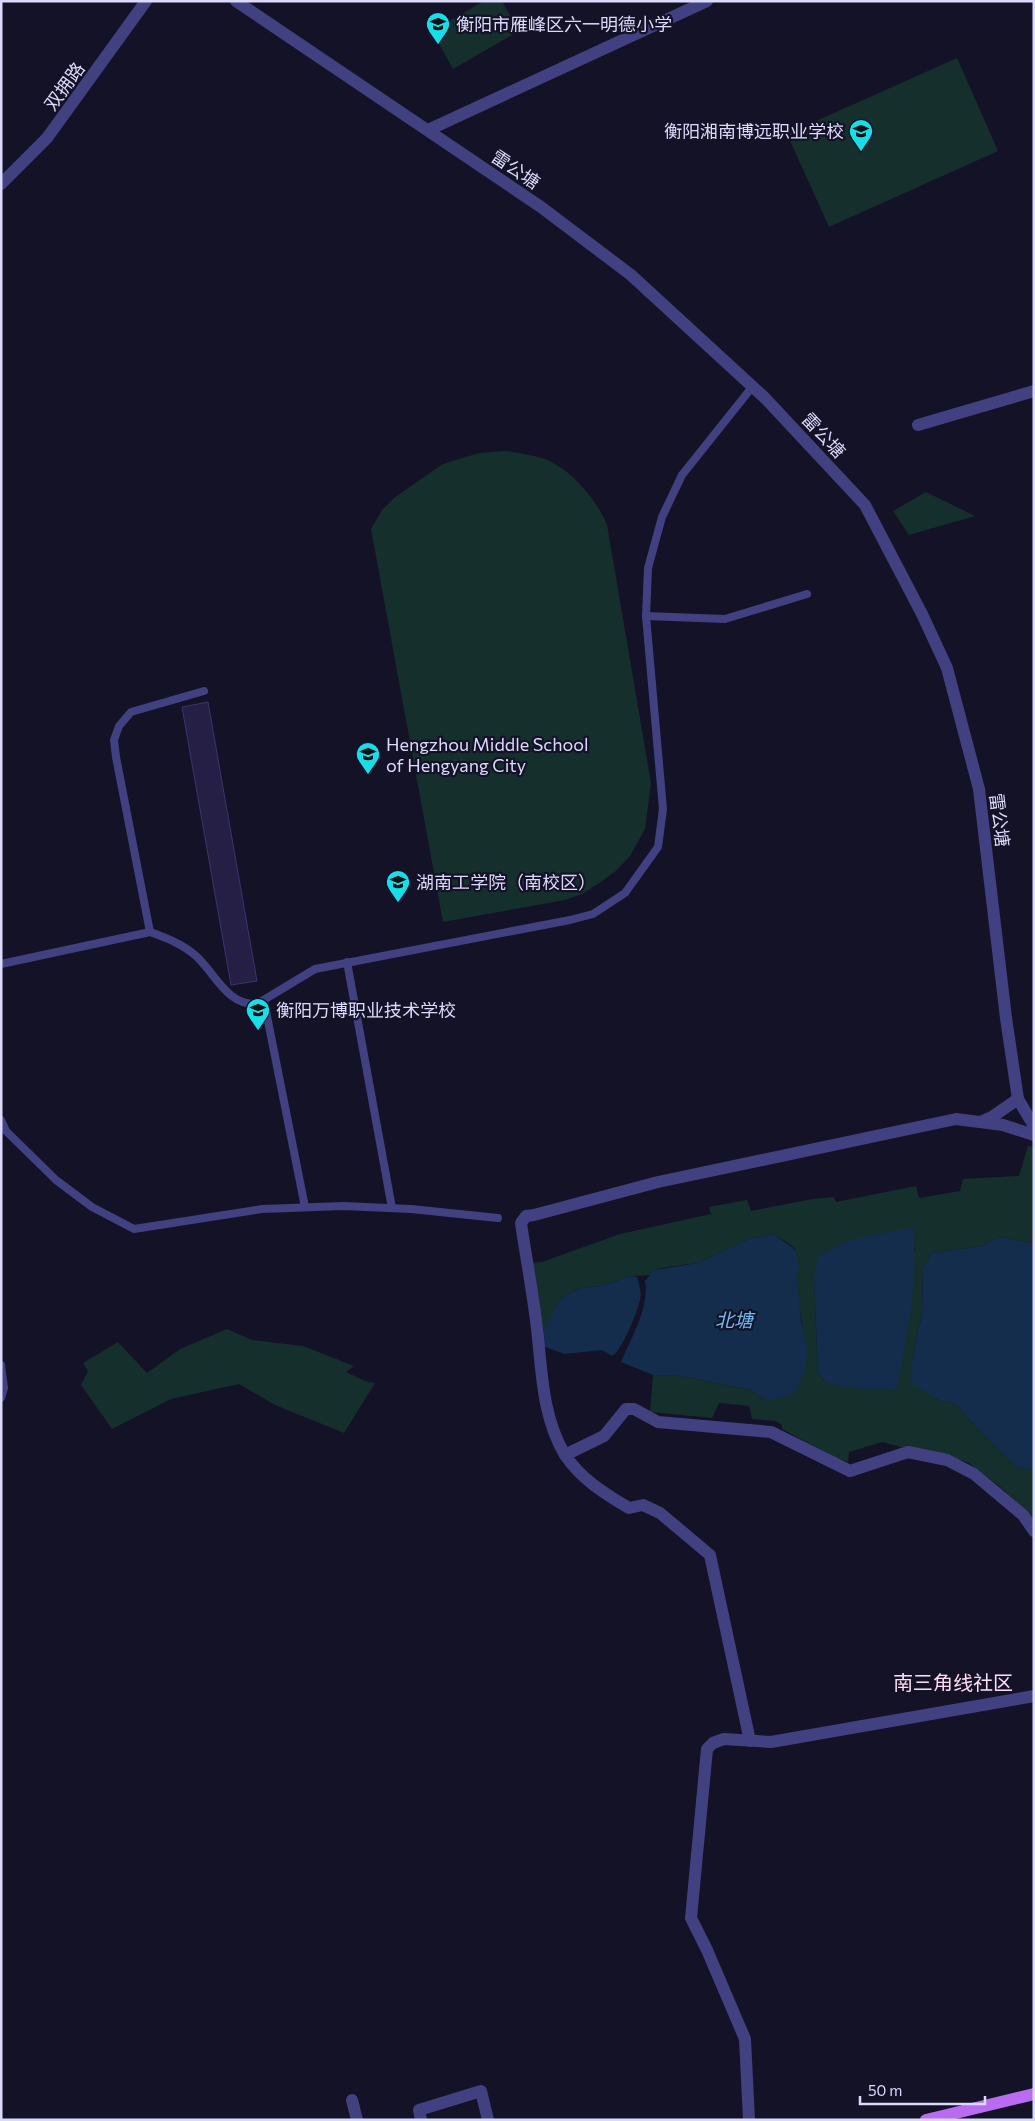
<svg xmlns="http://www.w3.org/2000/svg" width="1035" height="2121" font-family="Commissioner,'Noto Sans SC',sans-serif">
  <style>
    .green { fill: #152f2d; fill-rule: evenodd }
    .water { fill: #152d4c }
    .building { fill: #251f45; stroke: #3d346f }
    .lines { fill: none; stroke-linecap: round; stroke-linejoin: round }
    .service { stroke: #414181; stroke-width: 8 }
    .minor { stroke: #414181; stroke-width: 12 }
    .primary { stroke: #b96bf2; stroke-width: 12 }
    .labels { text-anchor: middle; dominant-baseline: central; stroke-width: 4.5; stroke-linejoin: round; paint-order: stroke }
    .poi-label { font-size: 18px; fill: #dcdafc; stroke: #141226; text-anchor: start }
    .street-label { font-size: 18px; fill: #dcdafc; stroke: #141226 }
    .water-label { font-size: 19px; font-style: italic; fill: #71bcf2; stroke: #141226 }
    .quarter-label { font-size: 20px; fill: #fcdcf2; stroke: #141226 }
  </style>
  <rect width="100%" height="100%" fill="#141226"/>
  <g class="green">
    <polygon points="484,1 502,1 519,31 453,69 432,31"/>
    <polygon points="957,58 998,151 829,227 787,134"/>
    <path d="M507,451c12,2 26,4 38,8 26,10 52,41 62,66l44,258 -6,46 -15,27 -13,14 -16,12 -19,12 -17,6 -122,22 -72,-393 11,-19 13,-13 48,-33 36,-11z"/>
    <polygon points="926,492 975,516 909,535 893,511"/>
    <path d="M1028,1146l6,1v96l-35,-6 -17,9 -50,7 -9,15 -1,47 -10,46v21l24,17 20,5 17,20 43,43 11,3 7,-3v58l-14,-20 -21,-19 -30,-23 -25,-8 -31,-5 -31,-8 -33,10 -1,10 -14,-5 -52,-28v-4l-6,-4 -24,-2 -3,-13 -30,-3 -7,15 -62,-6 3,-37 29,1 69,14 13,9 42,-31c1,-29 -8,-57 -9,-86 0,-12 3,-25 -4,-35 -4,-5 -15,-9 -20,-13l-24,5 -51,24 -31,4 -13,3 -4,5 -18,1 -31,10 -20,2 -15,7 -9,9 -16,35 -10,-76 11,-1 78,-28 91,-20 -2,-7 38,-7 4,11 61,-12 22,-2 2,5 80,-16 3,12 41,-7 3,-12 56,-3zM912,1229l3,23 -91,129 -6,-8 -4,-95z"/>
    <polygon points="227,1329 252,1340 303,1346 354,1366 346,1372 365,1381 375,1383 344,1433 275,1405 239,1384 171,1399 112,1429 81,1385 88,1371 83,1363 118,1342 147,1373 180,1349"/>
  </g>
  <g class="water">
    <path d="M913,1228c6,55 -7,108 -16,162 -16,0 -58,-1 -71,-8 -3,-2 -5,-6 -8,-9l-4,-95 4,-21c27,-20 62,-23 95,-29z"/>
    <path d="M773,1234l19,13 4,5 3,13 -2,14 4,42 6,26 -1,21 -10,23 -7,5 -12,3h-13l-13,-9 -69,-14 -29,-1 -32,-13c10,-24 29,-55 24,-81l9,-11 44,-7 51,-24z"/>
    <polygon points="999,1237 1034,1243 1034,1467 1027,1470 1016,1467 973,1424 956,1404 936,1399 912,1383 912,1361 922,1315 923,1268 932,1253 982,1246"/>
    <path d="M632,1276l5,1c2,7 5,15 3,23 -3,12 -18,51 -28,56l-10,-6 -37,4 -23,-8 -1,-7 9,-22 7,-13 9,-9 15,-7 20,-2z"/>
  </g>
  <polygon class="building" points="208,702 257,981 231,985 182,707"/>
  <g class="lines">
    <g class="service">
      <polyline points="646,616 725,619 807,594"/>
      <polyline points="150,932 116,757 114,740 119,726 131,712 204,691"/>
      <polyline points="347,962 392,1208"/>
      <path d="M1,964l149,-32c16,6 33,12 46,24 19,17 31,50 61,48l58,-35 255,-49 23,-6 32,-21 33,-46 5,-38 -17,-193 2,-48 14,-51 20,-42 71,-89"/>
      <polyline points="264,1001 305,1207"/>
      <polyline points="1,1120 6,1131 56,1180 92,1207 134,1229 262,1209 343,1206 411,1209 498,1218"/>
      <polyline points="1,1365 4,1388 1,1398"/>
    </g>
    <g class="minor">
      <polyline points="236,1 541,207 631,275 765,398 865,505 922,614 947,668 979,789 1006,1018 1018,1099 1034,1126"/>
      <polyline points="428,130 707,1"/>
      <polyline points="1,184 47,138 146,1"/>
      <polyline points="918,425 1034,391"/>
      <polyline points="980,1122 992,1117 1018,1099"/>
      <polyline points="565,1455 604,1436 626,1409 634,1409 658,1422 771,1432 850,1471 908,1452 947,1460 974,1474 1023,1515 1034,1531"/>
      <path d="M750,1741l-40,-186 -50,-42 -17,-8 -14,3c-24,-14 -48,-29 -64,-53 -23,-38 -23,-84 -28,-126 -4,-36 -11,-71 -16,-106l5,-7 8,-1 124,-33 298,-63 47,6 31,10"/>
      <polyline points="352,2100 357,2120"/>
      <polyline points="421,2120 419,2110 481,2091 488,2120"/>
      <polyline points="749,2120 745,2039 707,1950 691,1918 707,1749 713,1743 724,1739 771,1742 1034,1696"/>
    </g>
    <polyline class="primary" points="926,2120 1034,2094"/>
  </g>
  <defs>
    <g id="school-pin" transform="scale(1.25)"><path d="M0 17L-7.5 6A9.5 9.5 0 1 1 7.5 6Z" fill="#17dfea" stroke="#141226"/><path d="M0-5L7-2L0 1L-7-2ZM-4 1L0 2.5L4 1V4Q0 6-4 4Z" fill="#111"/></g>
    <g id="university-pin" transform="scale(1.25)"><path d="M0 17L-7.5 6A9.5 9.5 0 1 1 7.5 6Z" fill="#17dfea" stroke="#141226"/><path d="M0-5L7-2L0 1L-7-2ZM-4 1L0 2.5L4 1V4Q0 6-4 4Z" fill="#111"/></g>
  </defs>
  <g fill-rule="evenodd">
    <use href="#school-pin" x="438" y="24"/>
    <use href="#school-pin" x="861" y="131"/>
    <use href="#school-pin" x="368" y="754"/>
    <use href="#university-pin" x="398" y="882"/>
    <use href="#school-pin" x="258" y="1010"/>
  </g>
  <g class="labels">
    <g class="poi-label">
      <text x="456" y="24">衡阳市雁峰区六一明德小学</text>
      <text x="844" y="131" text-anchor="end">衡阳湘南博远职业学校</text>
      <text x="386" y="744">Hengzhou Middle School<tspan x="386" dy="21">of Hengyang City</tspan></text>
      <text x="416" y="882">湖南工学院（南校区）</text>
      <text x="276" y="1010">衡阳万博职业技术学校</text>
    </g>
    <g class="street-label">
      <text transform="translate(64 86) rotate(-54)">双拥路</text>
      <text transform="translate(516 169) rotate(34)">雷公塘</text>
      <text transform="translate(824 435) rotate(47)">雷公塘</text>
      <text transform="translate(1000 820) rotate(83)">雷公塘</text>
    </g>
    <g class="water-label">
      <text x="734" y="1319">北塘</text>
    </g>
    <g class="quarter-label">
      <text x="953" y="1682">南三角线社区</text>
    </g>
  </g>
  <rect width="1035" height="2121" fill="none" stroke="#dcdafc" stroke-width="5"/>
  <path d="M860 2096v8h125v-8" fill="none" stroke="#dcdafc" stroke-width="2.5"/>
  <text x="868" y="2096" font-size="15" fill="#dcdafc" stroke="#141226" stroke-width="4" paint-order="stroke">50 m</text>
</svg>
